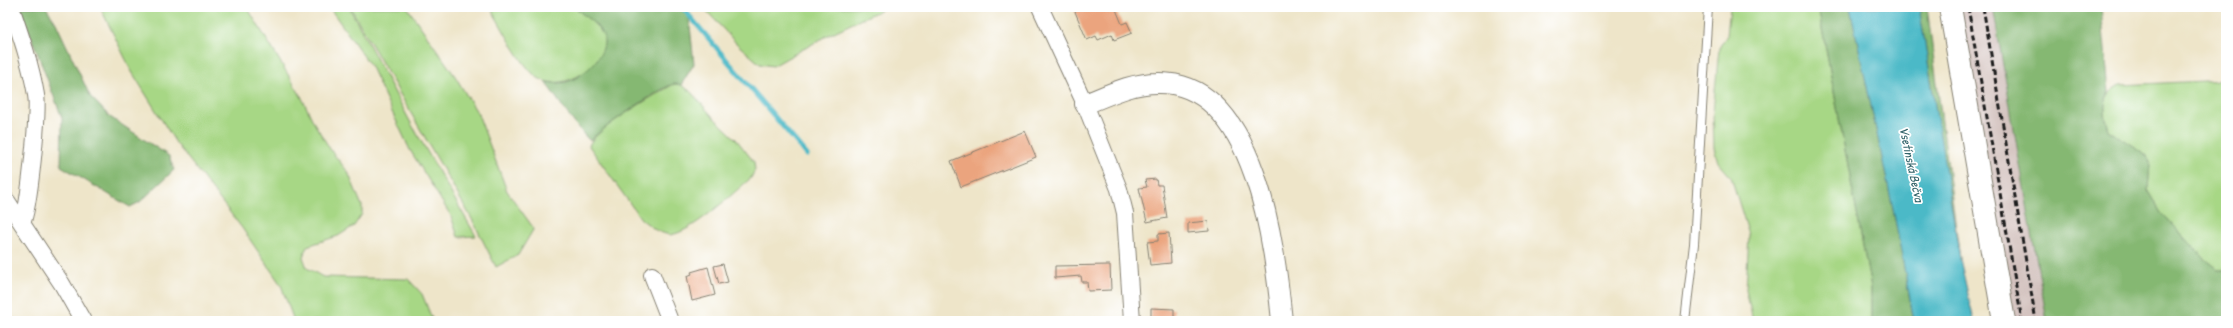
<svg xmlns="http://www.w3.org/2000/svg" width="2233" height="328" font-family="'Patrick Hand',sans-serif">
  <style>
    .industrial { fill: #d1c0bc }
    .green { fill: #a7d785; stroke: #627a50 }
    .forest { fill: #85b872; stroke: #506a47 }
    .water { fill: #4cb9c7; stroke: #346a72 }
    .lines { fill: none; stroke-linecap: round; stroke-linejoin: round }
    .stream { stroke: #4cb9c7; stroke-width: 5 }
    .building { fill: #eba47e }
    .service-casing { stroke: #858072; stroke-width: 10 }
    .minor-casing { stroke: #858072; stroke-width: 18 }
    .tertiary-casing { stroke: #858072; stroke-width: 22 }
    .primary-casing { stroke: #858072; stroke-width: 24 }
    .service { stroke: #fff; stroke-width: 8 }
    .minor { stroke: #fff; stroke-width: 16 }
    .tertiary { stroke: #fff; stroke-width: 20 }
    .primary { stroke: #fff; stroke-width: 22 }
    .rail { stroke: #1c1c1c; stroke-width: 3; stroke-dasharray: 6 3; stroke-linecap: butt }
    .labels { text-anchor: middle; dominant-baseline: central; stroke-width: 3.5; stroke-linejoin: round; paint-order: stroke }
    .water-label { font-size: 13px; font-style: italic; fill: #326369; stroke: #fff }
  </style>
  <rect width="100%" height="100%" fill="#fff"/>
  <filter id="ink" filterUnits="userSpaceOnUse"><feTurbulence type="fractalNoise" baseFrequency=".025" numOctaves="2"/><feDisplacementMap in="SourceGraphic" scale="8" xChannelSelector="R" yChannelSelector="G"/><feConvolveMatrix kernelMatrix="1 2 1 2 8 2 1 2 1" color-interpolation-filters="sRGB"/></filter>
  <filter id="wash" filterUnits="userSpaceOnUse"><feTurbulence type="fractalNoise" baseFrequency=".012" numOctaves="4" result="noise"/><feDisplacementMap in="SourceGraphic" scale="16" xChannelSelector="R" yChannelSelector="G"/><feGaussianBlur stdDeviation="0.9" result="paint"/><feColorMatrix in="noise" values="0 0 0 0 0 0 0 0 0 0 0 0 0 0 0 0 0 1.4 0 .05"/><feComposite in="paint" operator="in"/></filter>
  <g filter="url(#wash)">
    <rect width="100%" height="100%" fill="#eee5c9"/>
    <polygon class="industrial" points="1954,7 1993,7 2047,321 2009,321"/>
    <g class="green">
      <polygon points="100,7 247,7 301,96 314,123 332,152 348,172 362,206 362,214 354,226 338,236 307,246 303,257 307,268 323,277 408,279 422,294 433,321 294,321 281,285 242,228 176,143 132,72"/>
      <polygon points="329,7 349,7 413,127 476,236 458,237 451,216 410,150 370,65"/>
      <polygon points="350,7 407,7 455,76 478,114 507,191 532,226 533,230 518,255 496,267 473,221"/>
      <path d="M490,7h84c7,6 28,21 30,30 6,27 -42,57 -66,41 -16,-11 -37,-53 -48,-71z"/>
      <polygon points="703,7 887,7 832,33 773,66 760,64 737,44"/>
      <polygon points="1730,7 1818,7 1871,288 1871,321 1753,321 1746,290 1749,235 1731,177 1718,162 1714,148 1713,113 1719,48 1727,35"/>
      <path d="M2226,80v189h-8l-14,-11 -42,-45 -14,-23 2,-28 -7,-10 -34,-22c-5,-20 -10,-34 12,-45z"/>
      <path d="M674,84l7,1 9,6 23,26 23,22 18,23 1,8 -4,8c-18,15 -60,56 -82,57l-12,-4 -16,-12 -52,-73c3,-15 69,-53 85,-62z"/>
    </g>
    <g class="forest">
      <polygon points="20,7 46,7 56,23 90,96 110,117 169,156 174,170 140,202 130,207 61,166 62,118"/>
      <path d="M574,7h114l6,57 -13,21c-2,-1 -5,-1 -7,-1 -11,2 -78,48 -84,57 -17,-17 -30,-39 -45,-59 8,1 16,2 24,-1 15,-5 41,-28 34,-46 -5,-11 -20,-20 -29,-28z"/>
      <polygon points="1818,7 1850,7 1894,214 1914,321 1871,321 1871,288"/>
      <polygon points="1919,7 1927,7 1960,259"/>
      <path d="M1993,7h108l8,85c-7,14 -4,24 0,38l34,22 7,10 -2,28 14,23 42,45 14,11h8v52h-179z"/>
    </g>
    <polygon class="water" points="1850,7 1919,7 1960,259 1974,321 1914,321 1894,214"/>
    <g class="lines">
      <polyline class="stream" points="682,7 807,155"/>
    </g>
    <g id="blocks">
      <g class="building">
        <polygon points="1073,7 1115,7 1122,24 1127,22 1132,33 1114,40 1112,34 1098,40 1096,36 1087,40"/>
        <polygon points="1025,131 1036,157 961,187 951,161"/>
        <polygon points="1156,179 1157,185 1162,185 1167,218 1147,222 1139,188 1147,187 1145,180"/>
        <polygon points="1208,221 1209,231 1188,233 1188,223"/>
        <polygon points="1169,233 1171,263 1150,265 1147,242 1158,241 1158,234"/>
        <polygon points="723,264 728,282 719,284 714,266"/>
        <polygon points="1110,265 1111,290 1088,291 1087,282 1082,282 1081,276 1055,278 1055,266"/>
        <polygon points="708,267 715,295 692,301 687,276 692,274 691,272"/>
        <polygon points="1151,308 1174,309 1174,321 1151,321"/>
      </g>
    </g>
  </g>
  <g filter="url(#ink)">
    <use href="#blocks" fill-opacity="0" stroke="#858072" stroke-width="1"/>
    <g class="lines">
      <g class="service-casing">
        <polyline id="service" points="1685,321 1694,244 1708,7"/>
      </g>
      <g class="minor-casing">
        <g id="minor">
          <path d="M11,7c10,29 20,58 25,88 3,15 -7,116 -14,128"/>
          <polyline points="1040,7 1085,104 1119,189 1125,213 1132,321"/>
          <polyline points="7,201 62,284 83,321"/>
          <polyline points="652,275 670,321"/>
        </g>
      </g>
      <g class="tertiary-casing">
        <path id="tertiary" d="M1085,104c23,-9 47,-21 72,-21 100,-3 118,167 125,238"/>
      </g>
      <g class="primary-casing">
        <polyline id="primary" points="1950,7 2004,321"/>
      </g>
      <use href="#service" class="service"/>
      <use href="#minor" class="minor"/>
      <use href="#tertiary" class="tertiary"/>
      <use href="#primary" class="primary"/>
      <g class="rail">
        <polyline points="1968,7 2022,321"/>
        <polyline points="1983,7 2036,321"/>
      </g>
    </g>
  </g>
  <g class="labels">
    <g class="water-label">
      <text transform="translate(1912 164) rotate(78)">Vsetínská Bečva</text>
    </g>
  </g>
  <rect width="2233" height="328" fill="none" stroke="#fff" stroke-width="24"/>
</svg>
